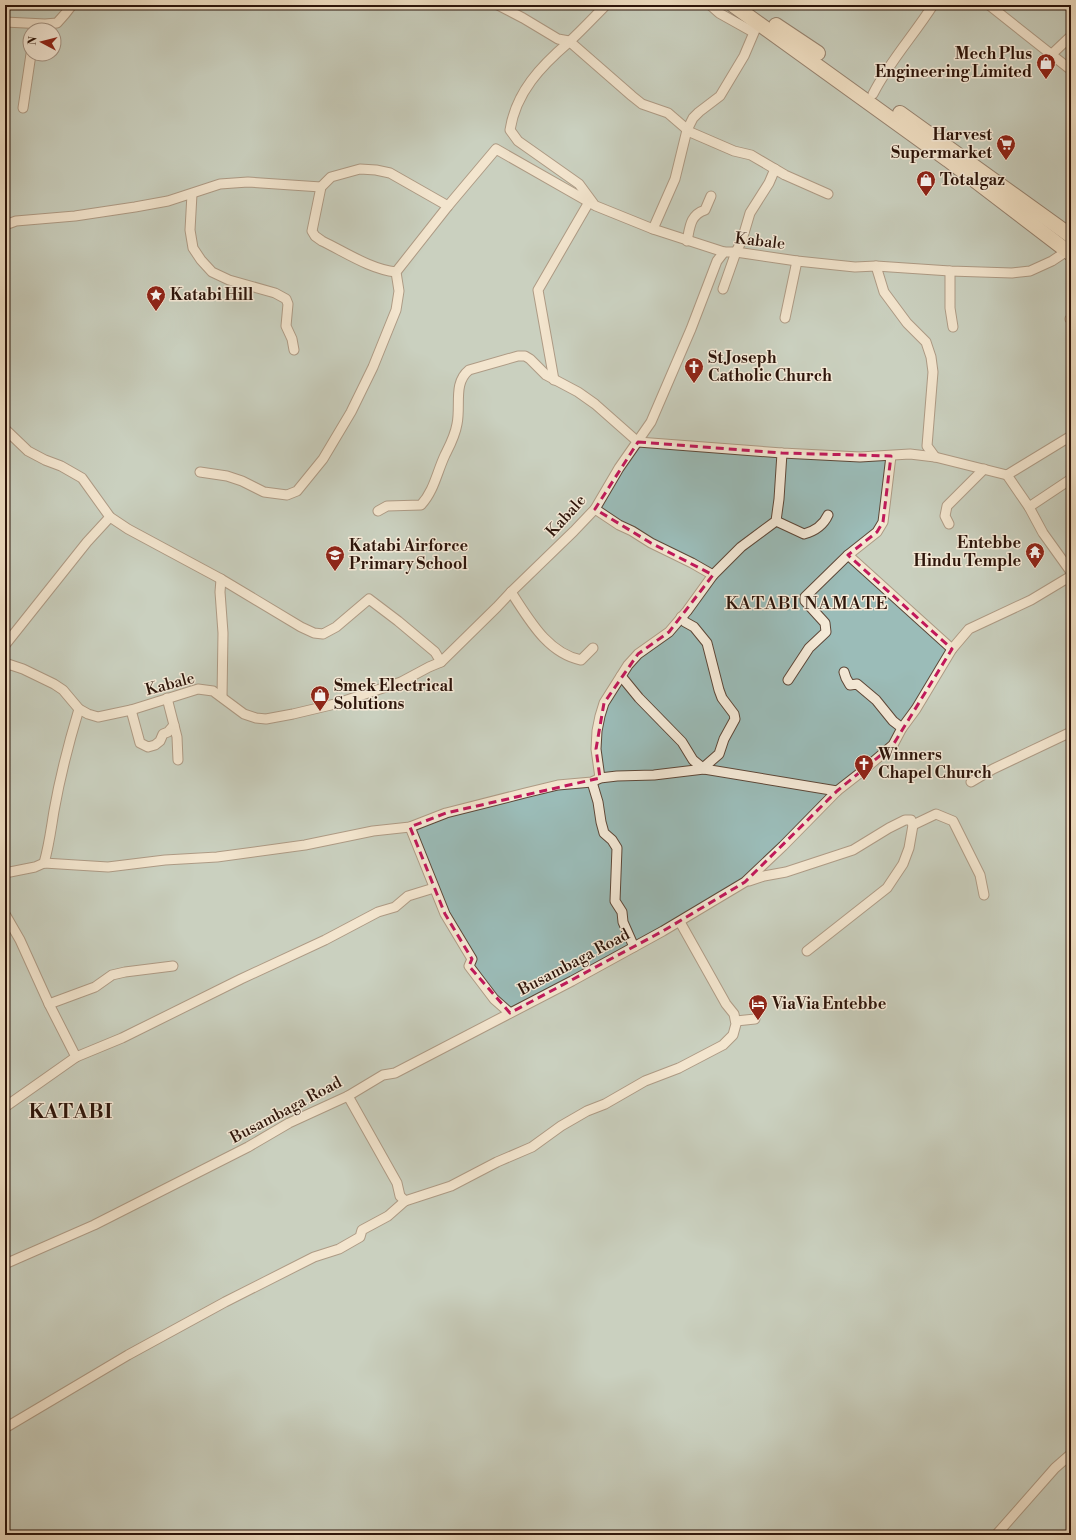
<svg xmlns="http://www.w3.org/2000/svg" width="1076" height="1540" font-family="'Libre Bodoni',serif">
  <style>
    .water { fill: #9bbcb8; stroke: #6f7972; fill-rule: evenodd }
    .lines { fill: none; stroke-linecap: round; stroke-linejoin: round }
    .minor-casing { stroke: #5d4738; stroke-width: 11 }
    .highway-casing { stroke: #2c140a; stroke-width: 16 }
    .minor { stroke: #f6ebd9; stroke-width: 9 }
    .highway { stroke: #f1e0c4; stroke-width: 14 }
    .marked { fill: none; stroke: #c2185b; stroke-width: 3; stroke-dasharray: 8 5; stroke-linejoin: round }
    .labels { text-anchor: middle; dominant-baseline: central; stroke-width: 3; stroke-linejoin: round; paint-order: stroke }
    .poi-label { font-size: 16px; font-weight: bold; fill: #2c140a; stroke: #f6ebd9; text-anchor: start }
    .street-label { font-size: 16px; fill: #2c140a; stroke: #f6ebd9 }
    .quarter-label { font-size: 18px; letter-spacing: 1px; fill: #2c140a; stroke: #f6ebd9 }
    .district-label { font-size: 20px; font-weight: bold; letter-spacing: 1px; fill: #2c140a; stroke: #f6ebd9 }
  </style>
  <rect width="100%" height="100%" fill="#f1e0c4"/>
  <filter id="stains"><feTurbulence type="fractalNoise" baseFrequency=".005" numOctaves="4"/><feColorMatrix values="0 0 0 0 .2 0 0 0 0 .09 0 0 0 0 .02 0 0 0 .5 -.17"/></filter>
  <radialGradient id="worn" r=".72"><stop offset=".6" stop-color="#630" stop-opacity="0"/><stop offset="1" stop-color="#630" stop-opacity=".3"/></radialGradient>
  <path class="water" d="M5,5h1066v1530h-1066zM30,30h24v24h-24z"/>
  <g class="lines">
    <g class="minor-casing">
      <g id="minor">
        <polyline points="498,5 523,18 558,39 569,41 632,96 642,104 668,113 690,132 734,151 751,155 785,175 828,194"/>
        <polyline points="710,5 719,13 753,32"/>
        <polyline points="989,5 1071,70"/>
        <polyline points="5,22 45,24 57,23 65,14 72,5"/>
        <polyline points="1052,54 1071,36"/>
        <path d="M873,94c16,-32 41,-59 60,-89"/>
        <polyline points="23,108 31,54"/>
        <polyline points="192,194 190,230 193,248 201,260 212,272 229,280 275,293 286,299 288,304 286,326 292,339 294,350"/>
        <path d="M593,203l-14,-19 -61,-43 -8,-11c6,-38 31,-64 59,-88 13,-12 25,-25 37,-37"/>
        <polyline points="5,225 16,221 75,216 135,207 168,201 220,184 248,182 321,187"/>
        <polyline points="653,229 675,179 687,130 693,118 699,112 720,96 744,56 758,23"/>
        <path d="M687,241c3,-14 3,-26 18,-31l6,-14"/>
        <polyline points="876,266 884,292 907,323 926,342 931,357 933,372 927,446 935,457"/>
        <polyline points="950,271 950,308 953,327"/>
        <path d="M396,272c-26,-3 -51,-20 -74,-31l-7,-5 -3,-5 9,-44 10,-10 29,-8 16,1 14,3 58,33"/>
        <polyline points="723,289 736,252 742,240 750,213 769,183 775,169"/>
        <polyline points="785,318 797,261"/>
        <polyline points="1070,319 1071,320"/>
        <polyline points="554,380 538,290 589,202"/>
        <polyline points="5,429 28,451 45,460 61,466 82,478 110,517 128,529 221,579 301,627 314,633 323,634 336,627 369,599 398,621 435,652 441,662"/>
        <polyline points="200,472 227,476 242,481 264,492 287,495 297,491 323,459 351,412 373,367 396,310 399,291 396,272 448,206 496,149 596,206 653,229 724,252"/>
        <polyline points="1007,475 1029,507 1043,533 1071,572"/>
        <polyline points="1029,507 1071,479"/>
        <polyline points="595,509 619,525 632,531 651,543 692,563 713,575"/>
        <path d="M378,511l9,-5 34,-1c13,-14 16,-33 24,-50 5,-10 10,-19 12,-31 4,-19 -4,-41 12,-54l49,-14h7l5,3 16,16 32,17 17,12 43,38 144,11 78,4 50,-3 25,3 72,18 64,-39"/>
        <path d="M776,521l28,13c11,-3 19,-8 24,-19"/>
        <polyline points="949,524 945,516 947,506 984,469"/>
        <polyline points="848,555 952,649"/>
        <polyline points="221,579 220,592 223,633 222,697"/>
        <path d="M511,592c18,27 36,61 70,68l12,-12"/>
        <polyline points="681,617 685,622 694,627 707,643 719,690 722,698 734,714 735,719 724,739 719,754 703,768"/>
        <polyline points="5,645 87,542 110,517"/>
        <polyline points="5,663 23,669 54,684 63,690 79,709 88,714 98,717 131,710 198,689 213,691 244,714 256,718 266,719 293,714 335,704 401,682 429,667 441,662 497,607 511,592 574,531 595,509 619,468 651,422 691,329 717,261 724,252 736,252 797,261 855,267 876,266 950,271 1012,273 1030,271 1052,261 1070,249"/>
        <polyline points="844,672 846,678 850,685 857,684 876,700 893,721 902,728"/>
        <polyline points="621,676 639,698 682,742 693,760 704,769"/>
        <polyline points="788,680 809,648 826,632 825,623 805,601 805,597 848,555 877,532 883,522 891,456"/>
        <polyline points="167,698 177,737 178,760"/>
        <polyline points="131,710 140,743 148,747 155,745 160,741 163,734 168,732 174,725"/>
        <polyline points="600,778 596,749 597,731 600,716 604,703 628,665 638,654 669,632 687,611 713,575 741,547 776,521 779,499 782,453"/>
        <polyline points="592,782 598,802 601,822 604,833 612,840 617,848 615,901 622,912 623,922 634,947"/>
        <polyline points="971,782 993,769 1071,732"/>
        <polyline points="913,825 936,814 953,821 980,875 984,895"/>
        <polyline points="410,827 445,914 472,959 469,966 494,999 510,1013"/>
        <path d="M44,863c5,-17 7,-34 10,-52 6,-34 15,-69 25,-102"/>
        <polyline points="5,873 35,867 44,863 108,867 165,860 217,857 305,845 373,831 410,827 446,813 525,793 558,785 592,782 600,778 617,776 654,775 704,769 837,791"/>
        <polyline points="749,881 764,876 786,872 853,850 889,828 905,820 911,820 913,825 909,848 903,864 887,888 807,951"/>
        <polyline points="5,914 20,940 49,1004 76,1057"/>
        <polyline points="49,1004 95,987 112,975 125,972 173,966"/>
        <polyline points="736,1021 755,1019"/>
        <polyline points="5,1107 76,1057 122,1038 241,979 325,940 378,912 395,907 408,896 434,888"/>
        <polyline points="405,1201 451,1186 497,1162 532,1147 561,1126 587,1111 605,1104 645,1081 679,1068 723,1045 733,1035 736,1024 734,1014 726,1004 680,922"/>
        <polyline points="5,1264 94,1225 248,1147 289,1123 348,1096 383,1075 395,1073 572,981 663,931 745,882 783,846 837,791 860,773 893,745 902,728 916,709 952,649 969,629 1031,600 1071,576"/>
        <polyline points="5,1428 128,1355 225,1302 314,1257 339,1249 360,1237 362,1230 388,1216 405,1201 400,1196 397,1183 348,1096"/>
        <polyline points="996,1535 1055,1468 1071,1454"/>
      </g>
    </g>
    <g class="highway-casing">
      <g id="highway">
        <polyline points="733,5 948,160 1071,254"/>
        <polyline points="776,25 818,53"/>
        <polyline points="900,113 1071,236"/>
      </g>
    </g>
    <use href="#minor" class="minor"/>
    <use href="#highway" class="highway"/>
  </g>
  <path d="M0 0H1076V1540H0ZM638,442l144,11 109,3 -8,66 -6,10 -29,23 104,94 -59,96 -56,46 -92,91 -82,49 -153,82 -41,-47 3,-7 -27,-45 -35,-87 36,-14 154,-35 -4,-29 8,-46 34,-49 31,-22 44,-57 -62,-32 -56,-34z" fill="#f1e0c4" fill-opacity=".55" fill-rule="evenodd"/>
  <path class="marked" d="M638,442l144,11 109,3 -8,66 -6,10 -29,23 104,94 -59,96 -56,46 -92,91 -82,49 -153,82 -41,-47 3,-7 -27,-45 -35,-87 36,-14 154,-35 -4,-29 8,-46 34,-49 31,-22 44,-57 -62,-32 -56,-34z"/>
  <defs>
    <g id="shop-pin" transform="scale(1)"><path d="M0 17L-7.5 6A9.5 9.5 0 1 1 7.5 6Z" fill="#8f2418" stroke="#f6ebd9"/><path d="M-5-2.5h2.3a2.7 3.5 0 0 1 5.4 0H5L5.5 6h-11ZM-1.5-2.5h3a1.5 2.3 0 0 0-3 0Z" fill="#fff"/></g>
    <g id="supermarket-pin" transform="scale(1)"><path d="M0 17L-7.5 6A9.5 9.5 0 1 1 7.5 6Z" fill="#8f2418" stroke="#f6ebd9"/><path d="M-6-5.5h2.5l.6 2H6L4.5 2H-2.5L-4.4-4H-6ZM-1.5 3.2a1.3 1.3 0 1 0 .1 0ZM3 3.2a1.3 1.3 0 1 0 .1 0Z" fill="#fff"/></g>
    <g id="sight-pin" transform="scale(1)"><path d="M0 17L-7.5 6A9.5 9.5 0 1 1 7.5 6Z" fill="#8f2418" stroke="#f6ebd9"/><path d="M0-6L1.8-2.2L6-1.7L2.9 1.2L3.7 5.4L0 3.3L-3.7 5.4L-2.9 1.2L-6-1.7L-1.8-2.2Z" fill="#fff"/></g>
    <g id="church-pin" transform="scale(1)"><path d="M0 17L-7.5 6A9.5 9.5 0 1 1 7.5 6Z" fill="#8f2418" stroke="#f6ebd9"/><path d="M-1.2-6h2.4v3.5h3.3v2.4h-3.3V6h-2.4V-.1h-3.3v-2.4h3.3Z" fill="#fff"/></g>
    <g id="temple-pin" transform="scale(1)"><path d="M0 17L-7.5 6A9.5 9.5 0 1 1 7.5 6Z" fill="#8f2418" stroke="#f6ebd9"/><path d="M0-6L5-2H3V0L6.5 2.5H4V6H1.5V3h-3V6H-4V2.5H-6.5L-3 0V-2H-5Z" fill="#fff"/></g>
    <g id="school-pin" transform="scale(1)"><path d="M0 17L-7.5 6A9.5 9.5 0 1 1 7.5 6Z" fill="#8f2418" stroke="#f6ebd9"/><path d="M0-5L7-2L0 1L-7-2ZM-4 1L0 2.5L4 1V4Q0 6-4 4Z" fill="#fff"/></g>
    <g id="hotel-pin" transform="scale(1)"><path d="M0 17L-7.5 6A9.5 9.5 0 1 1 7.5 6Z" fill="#8f2418" stroke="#f6ebd9"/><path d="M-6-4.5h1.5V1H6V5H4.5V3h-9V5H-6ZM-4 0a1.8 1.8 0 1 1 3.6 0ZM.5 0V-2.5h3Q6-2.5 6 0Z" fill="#fff"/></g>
  </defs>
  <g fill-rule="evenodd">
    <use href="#shop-pin" x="1046" y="63"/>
    <use href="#supermarket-pin" x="1006" y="144"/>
    <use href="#shop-pin" x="926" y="180"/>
    <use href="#sight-pin" x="156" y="295"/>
    <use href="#church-pin" x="694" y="367"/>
    <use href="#temple-pin" x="1035" y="552"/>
    <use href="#school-pin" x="335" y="555"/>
    <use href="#shop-pin" x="320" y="695"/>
    <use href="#church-pin" x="864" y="764"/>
    <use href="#hotel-pin" x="758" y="1004"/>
  </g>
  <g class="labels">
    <g class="poi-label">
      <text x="1032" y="54" text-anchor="end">Mech Plus<tspan x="1032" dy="18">Engineering Limited</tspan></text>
      <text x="992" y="135" text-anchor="end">Harvest<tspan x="992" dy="18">Supermarket</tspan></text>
      <text x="940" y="180">Totalgaz</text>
      <text x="170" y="295">Katabi Hill</text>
      <text x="708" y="358">St Joseph<tspan x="708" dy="18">Catholic Church</tspan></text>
      <text x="1021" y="543" text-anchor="end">Entebbe<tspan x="1021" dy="18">Hindu Temple</tspan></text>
      <text x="349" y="546">Katabi Airforce<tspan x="349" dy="18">Primary School</tspan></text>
      <text x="334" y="686">Smek Electrical<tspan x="334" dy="18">Solutions</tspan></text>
      <text x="878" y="755">Winners<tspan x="878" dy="18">Chapel Church</tspan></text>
      <text x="772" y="1004">ViaVia Entebbe</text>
    </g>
    <g class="street-label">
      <text transform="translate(760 241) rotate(7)">Kabale</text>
      <text transform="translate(566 516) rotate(-48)">Kabale</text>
      <text transform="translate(170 684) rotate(-15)">Kabale</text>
      <text transform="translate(574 962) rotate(-28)">Busambaga Road</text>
      <text transform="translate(286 1110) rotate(-28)">Busambaga Road</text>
    </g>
    <g class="quarter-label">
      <text x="807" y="603">KATABI NAMATE</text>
    </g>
    <g class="district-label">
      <text x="71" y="1112">KATABI</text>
    </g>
  </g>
  <rect width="1076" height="1540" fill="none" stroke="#f1e0c4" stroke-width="20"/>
  <rect x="6" y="6" width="1064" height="1528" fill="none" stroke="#2c140a" stroke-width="2"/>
  <rect x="10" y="10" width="1056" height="1520" fill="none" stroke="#2c140a"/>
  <g transform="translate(42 42) rotate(277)"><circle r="19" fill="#f6ebd9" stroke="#a59586"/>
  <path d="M0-3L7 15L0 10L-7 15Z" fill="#8f2418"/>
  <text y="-6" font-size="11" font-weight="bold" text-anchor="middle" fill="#2c140a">N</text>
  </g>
  <rect width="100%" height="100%" filter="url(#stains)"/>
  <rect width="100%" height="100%" fill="url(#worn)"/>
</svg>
